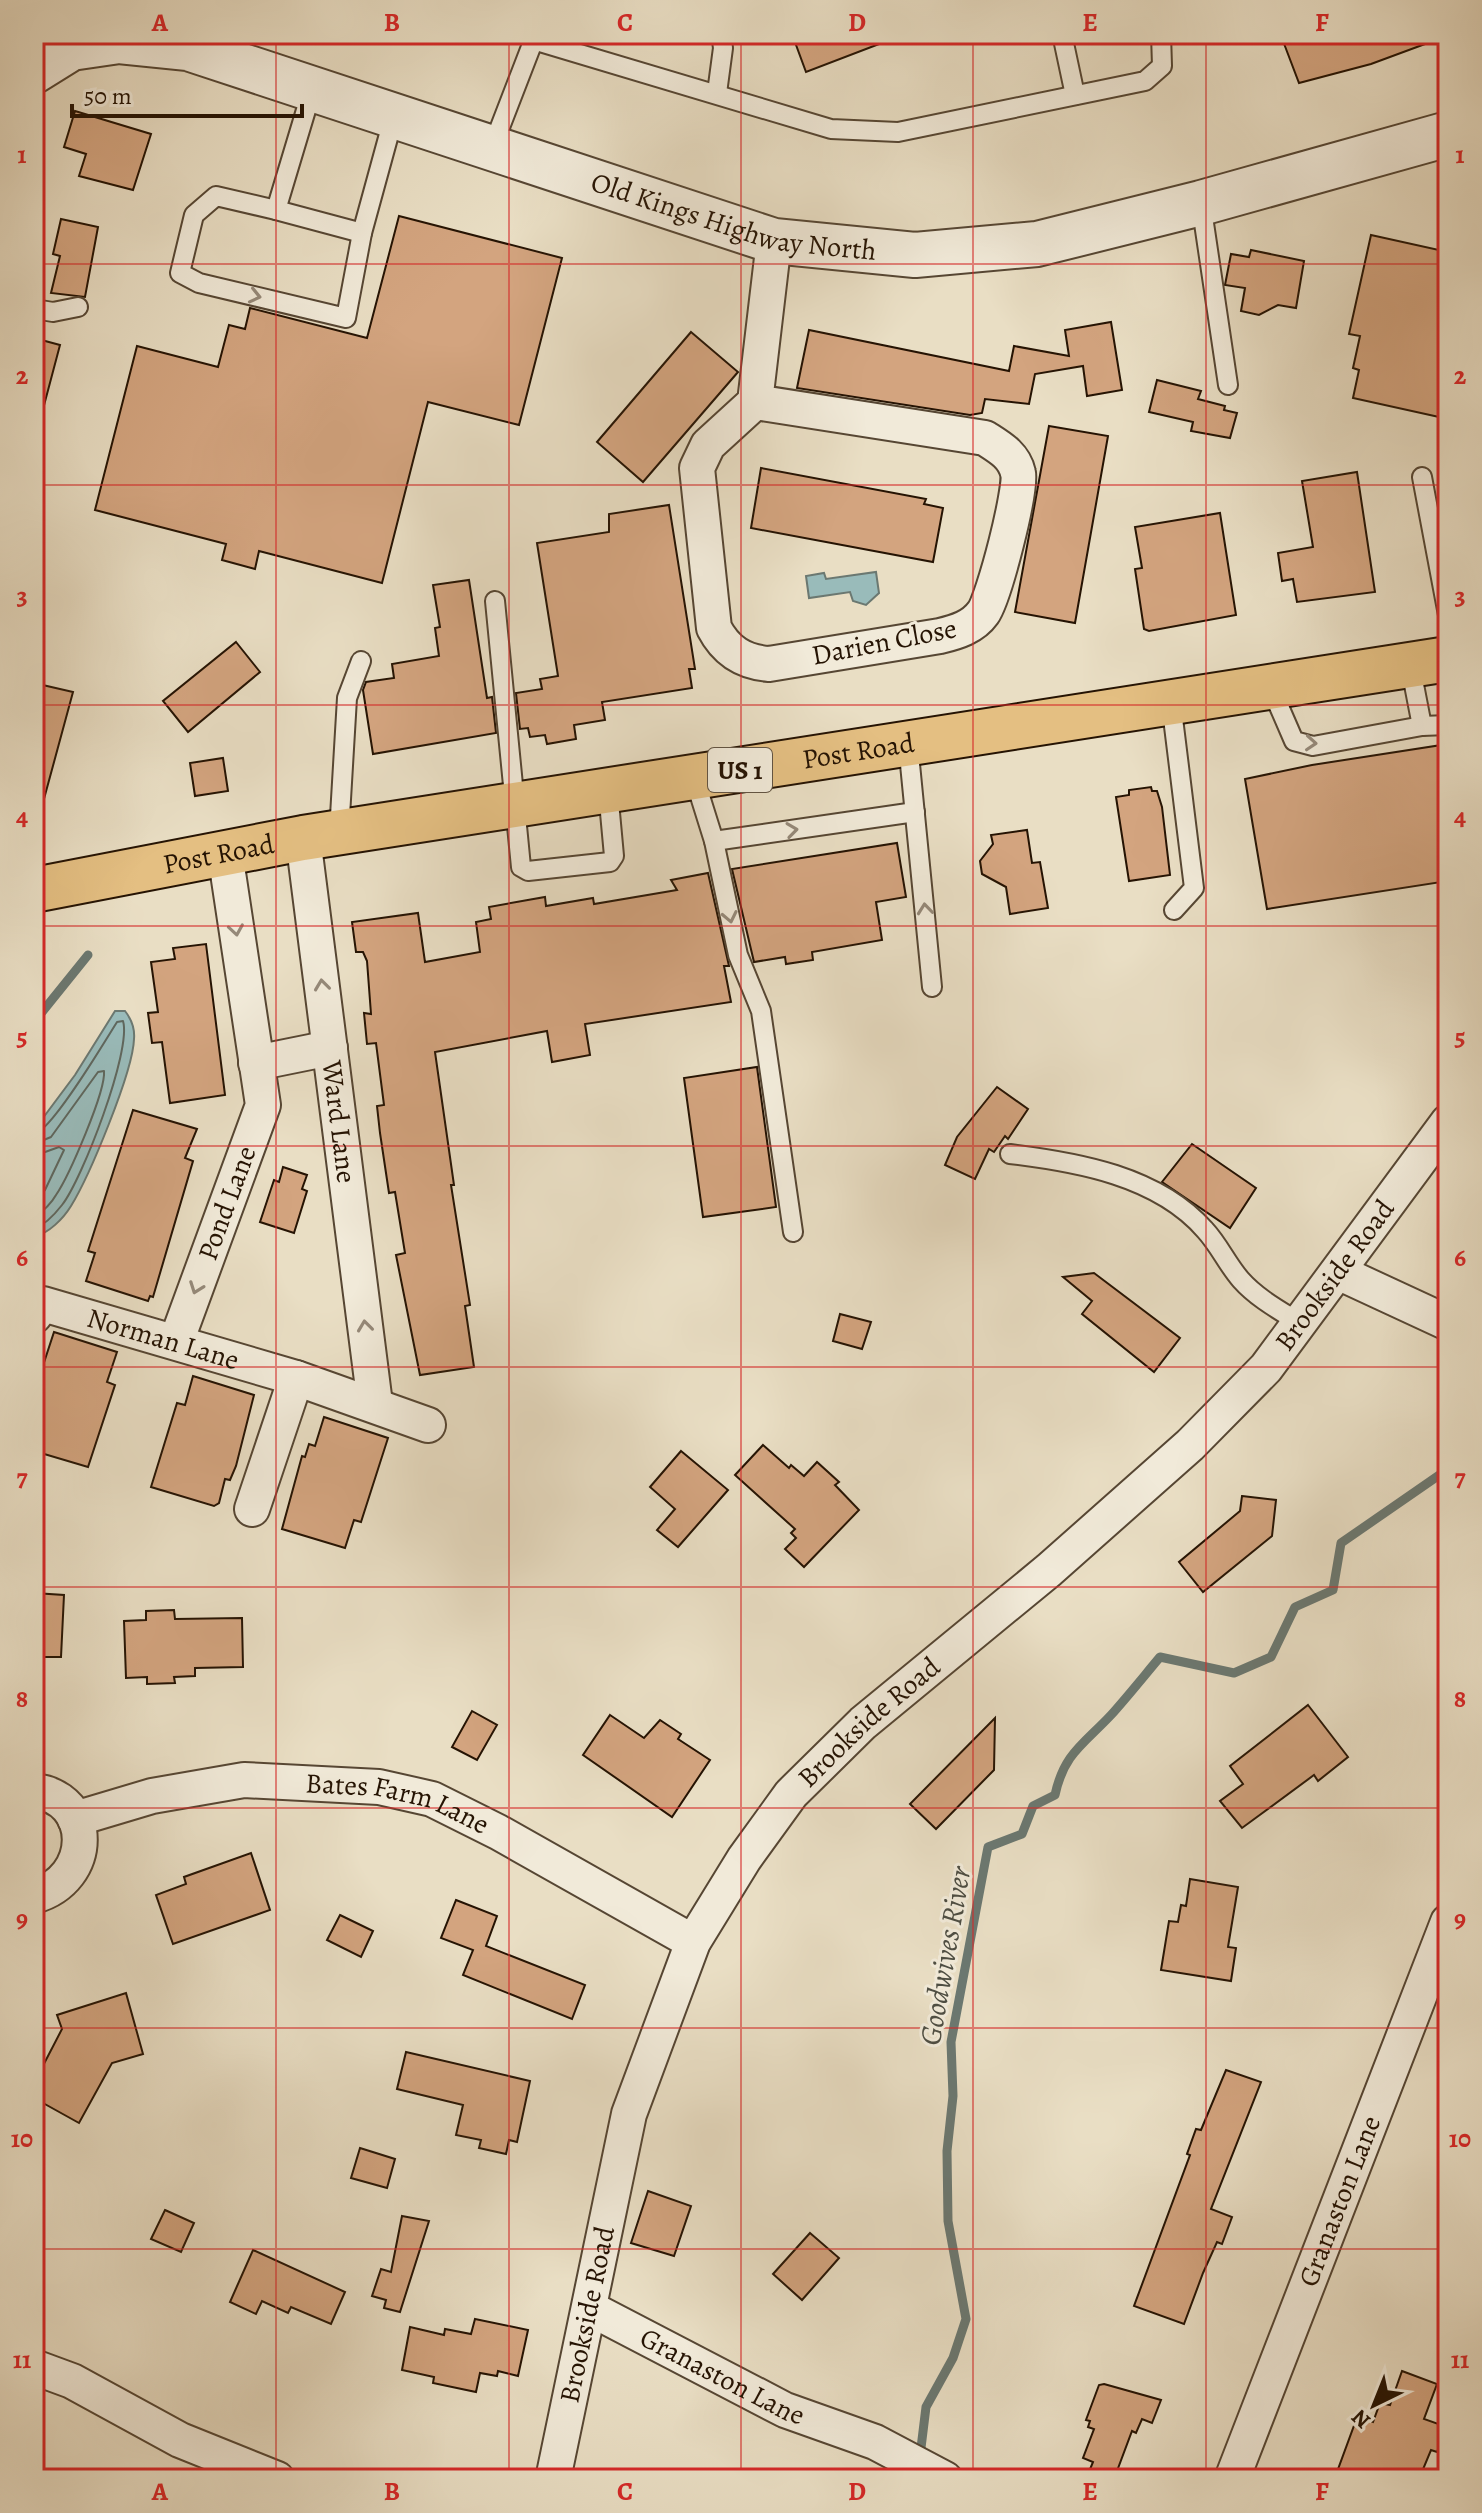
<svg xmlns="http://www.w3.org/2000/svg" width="1482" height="2513" font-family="Alegreya,serif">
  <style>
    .water { fill: #99bbba; stroke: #6b7871; stroke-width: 2 }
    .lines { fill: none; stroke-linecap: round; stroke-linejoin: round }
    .shore { stroke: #5f675e; stroke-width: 2 }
    .stream { stroke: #6b7871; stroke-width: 9 }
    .building { fill: #d3a47f; stroke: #251303; stroke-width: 2 }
    .service-casing { stroke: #564633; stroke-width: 22 }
    .minor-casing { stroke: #564633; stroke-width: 38 }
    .tertiary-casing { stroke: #564633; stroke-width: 48 }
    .primary-casing { stroke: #251303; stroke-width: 48 }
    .service { stroke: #f1ead9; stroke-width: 18 }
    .minor { stroke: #f1ead9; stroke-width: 34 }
    .tertiary { stroke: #f1ead9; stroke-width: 44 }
    .primary { stroke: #e4bf82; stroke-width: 44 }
    .oneway { stroke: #958979 }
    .grid { fill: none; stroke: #d62828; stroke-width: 2; stroke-opacity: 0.55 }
    .labels { text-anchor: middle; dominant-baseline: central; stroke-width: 6; stroke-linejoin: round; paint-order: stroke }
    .shield { fill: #f1ead9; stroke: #625443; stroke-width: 2 }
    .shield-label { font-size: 26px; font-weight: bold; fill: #251303 }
    .street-label { font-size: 28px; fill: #251303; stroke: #f1ead9 }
    .water-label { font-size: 30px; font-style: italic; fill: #4e4e43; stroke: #f1ead9 }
    .neatline { fill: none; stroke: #d62828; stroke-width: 3 }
    .grid-label { font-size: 26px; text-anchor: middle; font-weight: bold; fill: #d62828 }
  </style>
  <rect width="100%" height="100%" fill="#e9dec4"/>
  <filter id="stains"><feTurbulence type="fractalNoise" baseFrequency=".0025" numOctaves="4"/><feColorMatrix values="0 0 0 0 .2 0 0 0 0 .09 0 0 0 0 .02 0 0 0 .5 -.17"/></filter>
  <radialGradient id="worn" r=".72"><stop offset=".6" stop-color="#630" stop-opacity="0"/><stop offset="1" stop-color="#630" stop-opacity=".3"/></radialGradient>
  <g class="water">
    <polygon points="876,572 879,593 866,605 853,601 850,592 809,598 806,576 824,573 826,579"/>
    <path d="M115,1011h10c7,9 10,17 9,28 -1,33 -45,138 -63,167 -8,13 -22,27 -37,31v-107l41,-55z"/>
  </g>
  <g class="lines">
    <g class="shore">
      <path d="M34,1134c17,-2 71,-93 83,-112l6,-1c9,29 -41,159 -61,184 -7,9 -17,20 -28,24"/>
      <path d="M34,1144l17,-7 47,-65 6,-1c2,20 -35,105 -48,124 -5,9 -14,17 -22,23"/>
      <polyline points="34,1156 59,1147 64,1150 45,1190 34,1202"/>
    </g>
    <g class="stream">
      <polyline points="34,1022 88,955"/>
      <path d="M920,2456l6,-49 27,-49 13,-39 -18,-98 -1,-70 6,-55 -2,-54 37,-195 34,-13 11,-28 22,-11c9,-42 29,-51 56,-80 17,-19 33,-39 49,-58l74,16 37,-16 24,-50 38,-17 8,-47 107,-74"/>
    </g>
  </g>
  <g class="building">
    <polygon points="792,34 900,34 900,36 806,72"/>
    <polygon points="1284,34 1444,34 1444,37 1371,64 1299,83 1283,41"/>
    <polygon points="75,111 151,134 133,190 79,176 86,154 64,147"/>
    <polygon points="399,216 562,258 519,425 428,402 382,583 259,551 255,569 222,560 226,544 95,510 137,346 218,367 229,325 245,329 250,308 367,338"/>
    <polygon points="61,219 98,227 85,297 51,293 60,256 53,254"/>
    <polygon points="1371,235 1448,252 1448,419 1353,398 1359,370 1353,368 1360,336 1349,334"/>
    <polygon points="1251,250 1304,261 1296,308 1278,305 1259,315 1241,311 1245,288 1225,285 1231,254 1249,257"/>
    <polygon points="1111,322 1122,390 1087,396 1083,366 1035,374 1029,404 985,399 982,413 970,415 797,388 809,330 1009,371 1014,346 1069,356 1065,330"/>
    <polygon points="691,332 738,372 643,482 597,442"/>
    <polygon points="34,338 60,345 42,413 34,412"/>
    <polygon points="1157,380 1201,391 1198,399 1225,406 1224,410 1237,413 1230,438 1191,431 1193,422 1149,412"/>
    <polygon points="1049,426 1108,436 1075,623 1015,612"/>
    <polygon points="761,468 926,499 924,504 943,508 933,562 751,528"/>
    <polygon points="1357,472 1375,592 1297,602 1293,579 1282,581 1278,553 1313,547 1302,481"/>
    <polygon points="669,505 695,669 689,669 692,688 602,702 605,720 574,725 576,739 547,744 545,735 530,737 528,728 520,729 516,693 542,689 540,679 558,676 537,543 609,532 609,514"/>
    <polygon points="1220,513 1236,615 1149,631 1144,629 1135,569 1142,568 1135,527"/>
    <polygon points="469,580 487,698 492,697 496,733 373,754 363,690 366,682 394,678 392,664 439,656 435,628 440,627 433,585"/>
    <polygon points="236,642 260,672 188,732 163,701"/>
    <polygon points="34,683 73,692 41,810 34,809"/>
    <polygon points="1448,744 1448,881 1267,909 1245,779 1312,765"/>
    <polygon points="223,758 228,791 195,796 190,763"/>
    <polygon points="1151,787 1152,791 1157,791 1162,807 1170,875 1129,881 1116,797 1129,795 1129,790"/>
    <polygon points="1027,830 1032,863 1040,862 1048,908 1010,914 1006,887 982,874 980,861 993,844 991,835"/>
    <polygon points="897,843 906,897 876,902 882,940 812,952 813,960 786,964 785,957 754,962 732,869"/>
    <polygon points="708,873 729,966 724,966 731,1002 585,1024 590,1055 552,1062 547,1031 435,1052 454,1185 451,1185 470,1305 465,1306 474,1367 420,1375 396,1255 405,1253 395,1192 389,1193 380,1133 377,1106 384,1105 376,1043 367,1044 364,1013 371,1014 367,961 363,952 356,952 352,922 418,913 425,962 480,952 476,922 491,919 489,907 545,897 546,906 593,898 594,904 677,890 671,880"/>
    <polygon points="206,944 225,1095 170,1103 162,1042 152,1043 148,1013 158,1012 151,962 175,959 173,948"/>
    <polygon points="757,1067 776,1207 703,1217 684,1078"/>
    <polygon points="997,1087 1028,1109 1008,1139 1005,1136 994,1152 989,1149 975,1179 945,1165 957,1137"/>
    <polygon points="133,1110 197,1129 185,1158 193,1161 153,1297 150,1296 148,1301 86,1281 95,1253 88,1251"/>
    <polygon points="1192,1144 1256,1188 1230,1228 1162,1182"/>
    <polygon points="283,1167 307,1175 302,1189 307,1191 294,1233 260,1222 274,1180 279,1182"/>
    <polygon points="1094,1273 1180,1338 1154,1372 1082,1314 1092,1301 1063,1277"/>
    <polygon points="840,1314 871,1322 862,1349 833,1341"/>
    <polygon points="54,1332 117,1352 107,1382 115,1385 88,1467 34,1451 34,1393"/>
    <polygon points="193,1376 254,1395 236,1466 230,1480 225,1479 219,1503 214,1506 151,1487 177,1403 185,1405"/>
    <polygon points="324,1417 388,1438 361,1522 354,1520 345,1548 282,1529 302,1456 305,1457 309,1444 315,1446"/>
    <polygon points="763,1445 789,1468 791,1465 804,1476 817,1462 839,1482 835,1485 859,1510 804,1567 785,1549 796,1538 791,1533 795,1529 735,1475"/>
    <polygon points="681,1451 728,1490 678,1547 657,1530 675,1509 650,1487"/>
    <polygon points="1242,1496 1276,1500 1272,1536 1203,1592 1179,1562 1240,1511"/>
    <polygon points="34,1593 64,1595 61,1657 34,1657"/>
    <polygon points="174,1610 175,1619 242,1618 243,1667 195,1668 195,1676 174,1677 175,1683 147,1684 147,1677 126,1678 124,1621 146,1620 146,1611"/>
    <polygon points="1308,1705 1348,1757 1318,1781 1314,1775 1242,1828 1220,1801 1243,1784 1230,1766"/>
    <polygon points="472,1711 497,1725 477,1760 452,1747"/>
    <polygon points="610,1715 644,1738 660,1720 681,1734 678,1739 710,1760 672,1817 583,1755"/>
    <polygon points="995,1718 994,1770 936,1829 910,1804"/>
    <polygon points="251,1853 270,1910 173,1944 156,1895 186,1884 184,1877"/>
    <polygon points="1190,1879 1238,1887 1228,1947 1236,1948 1231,1981 1161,1970 1169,1921 1178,1922 1181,1905 1186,1906"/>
    <polygon points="456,1900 497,1916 486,1946 585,1985 572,2019 463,1975 473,1950 441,1938"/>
    <polygon points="340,1915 373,1931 361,1957 327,1940"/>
    <polygon points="126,1993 143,2054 112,2063 79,2123 34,2098 34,2083 62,2029 57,2015"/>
    <polygon points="406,2052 530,2081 517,2142 509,2140 506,2154 479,2148 481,2140 456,2135 463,2105 397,2089"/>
    <polygon points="1226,2070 1261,2082 1211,2209 1232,2217 1222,2244 1217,2242 1203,2273 1184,2324 1134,2306 1190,2155 1187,2154 1196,2129 1201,2130"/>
    <polygon points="360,2148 395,2159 387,2188 351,2178"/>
    <polygon points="648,2191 691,2206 674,2256 631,2243"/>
    <polygon points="165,2210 194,2223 181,2252 151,2239"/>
    <polygon points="402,2216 429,2221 400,2312 384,2308 386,2300 372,2296 381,2269 391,2272"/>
    <polygon points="810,2233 839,2258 802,2300 773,2274"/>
    <polygon points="253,2250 345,2292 331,2324 291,2307 288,2313 262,2301 256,2314 230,2302"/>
    <polygon points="475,2319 528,2330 518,2376 498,2371 497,2376 480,2373 476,2392 433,2383 434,2377 402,2370 410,2327 444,2335 445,2329 471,2334"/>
    <polygon points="1402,2371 1437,2384 1424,2419 1447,2427 1437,2452 1431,2450 1419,2479 1357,2479 1337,2472 1355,2423 1359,2425 1362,2418 1373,2422 1380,2403 1390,2405"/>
    <polygon points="1104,2384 1161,2400 1152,2423 1142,2419 1136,2433 1132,2431 1114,2479 1086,2479 1093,2462 1083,2458 1094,2429 1088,2427 1090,2421 1086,2420 1099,2385"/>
  </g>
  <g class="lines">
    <g class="service-casing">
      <g id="service">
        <polyline points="1062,34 1075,95"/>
        <polyline points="533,40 831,129 898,132 1145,81 1162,66 1161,34"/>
        <polyline points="312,90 276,210 362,233 394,116"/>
        <polyline points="717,93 723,48 721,34"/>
        <polyline points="492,148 536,34"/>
        <polyline points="1201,203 1228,385"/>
        <polyline points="276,210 216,196 194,215 180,273 199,283 346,318 362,233"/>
        <polyline points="34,309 53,312 78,307"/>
        <polyline points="1422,477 1448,615"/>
        <polyline points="495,601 521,867 528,871 610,862 614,856 608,791"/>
        <polyline points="1410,664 1422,726 1448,725"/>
        <polyline points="1271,688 1294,741 1313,746 1422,726"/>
        <polyline points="1171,702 1194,888 1174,910"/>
        <polyline points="908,744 932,987"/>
        <polyline points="694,777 714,841 738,955 761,1011 793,1232"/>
        <polyline points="339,833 347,698 361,661"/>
        <polyline points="714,841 915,812"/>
        <path d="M1010,1154c67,8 148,22 195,76 14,15 22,34 36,50 16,18 38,30 59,43"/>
      </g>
    </g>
    <g class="minor-casing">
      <g id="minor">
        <path d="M755,402l230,36c14,9 29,17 33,35 4,16 -24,125 -35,140 -10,14 -26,19 -43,23l-171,28c-26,-2 -43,-13 -55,-36l-17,-160 11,-23 47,-43 19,-161"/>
        <path id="s1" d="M303,838l72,566"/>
        <polyline points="256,1063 330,1048"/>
        <polyline points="1338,1272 1448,1323"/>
        <path id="s2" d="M34,1316l9,-12 253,74 132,47"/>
        <path id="s3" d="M176,1342l87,-237 -38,-252"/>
        <polyline points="252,1509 296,1378"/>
        <path d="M34,1791c61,7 61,88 0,105"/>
        <path id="s4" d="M75,1819l77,-23 92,-16 135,7 53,12 66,33 195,110"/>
        <path id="s5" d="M591,2309l194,101 90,32 70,37"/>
        <polyline points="34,2367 72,2381 180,2440 277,2479"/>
        <path id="s6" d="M553,2479l76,-365 64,-172 51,-83 47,-65 72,-71 186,-153 141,-125 76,-77 182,-246"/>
        <path id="s7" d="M1232,2479l216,-557"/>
      </g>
    </g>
    <g class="tertiary-casing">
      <g id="tertiary">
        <path id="s8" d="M34,71l37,-23 48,-7 69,7 586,193 141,14 122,-11 164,-41 247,-69"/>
      </g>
    </g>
    <g class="primary-casing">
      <g id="primary">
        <path id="s9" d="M34,890l269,-52 1145,-179"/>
      </g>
    </g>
    <use href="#service" class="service"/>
    <use href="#minor" class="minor"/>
    <use href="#tertiary" class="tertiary"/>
    <use href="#primary" class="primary"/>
  </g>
  <defs><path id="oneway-chevron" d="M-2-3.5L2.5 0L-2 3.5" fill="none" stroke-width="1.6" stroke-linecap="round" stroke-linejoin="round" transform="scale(2)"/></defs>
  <g class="oneway">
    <use href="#oneway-chevron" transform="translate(255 296) rotate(13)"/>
    <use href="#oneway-chevron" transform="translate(1311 743) rotate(4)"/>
    <use href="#oneway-chevron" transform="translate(792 830) rotate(-8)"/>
    <use href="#oneway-chevron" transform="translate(925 909) rotate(-96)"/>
    <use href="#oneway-chevron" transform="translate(730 917) rotate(78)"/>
    <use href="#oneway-chevron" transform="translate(236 930) rotate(81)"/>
    <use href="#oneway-chevron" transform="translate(322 985) rotate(-97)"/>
    <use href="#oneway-chevron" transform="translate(196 1288) rotate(110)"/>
    <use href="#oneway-chevron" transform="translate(365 1326) rotate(-97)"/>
  </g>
  <path class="grid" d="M276,34v2445M509,34v2445M741,34v2445M973,34v2445M1206,34v2445M34,264h1414M34,485h1414M34,705h1414M34,926h1414M34,1146h1414M34,1367h1414M34,1587h1414M34,1808h1414M34,2028h1414M34,2249h1414"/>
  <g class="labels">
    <rect class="shield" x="708" y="748" width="64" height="44" rx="6"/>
    <g class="shield-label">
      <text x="740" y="770">US 1</text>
    </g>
    <g class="street-label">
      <text stroke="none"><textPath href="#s8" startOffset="734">Old Kings Highway North</textPath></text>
      <text transform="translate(884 642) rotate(-11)">Darien Close</text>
      <text stroke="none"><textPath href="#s9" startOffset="836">Post Road</textPath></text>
      <text stroke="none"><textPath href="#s9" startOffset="188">Post Road</textPath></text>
      <text stroke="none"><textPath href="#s1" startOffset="286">Ward Lane</textPath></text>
      <text stroke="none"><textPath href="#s3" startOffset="148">Pond Lane</textPath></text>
      <text stroke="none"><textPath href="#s6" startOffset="1488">Brookside Road</textPath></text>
      <text stroke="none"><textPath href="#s2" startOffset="140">Norman Lane</textPath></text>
      <text stroke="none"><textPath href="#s6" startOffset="840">Brookside Road</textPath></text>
      <text stroke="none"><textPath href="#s4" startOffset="330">Bates Farm Lane</textPath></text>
      <text stroke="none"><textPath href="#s7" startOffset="298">Granaston Lane</textPath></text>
      <text stroke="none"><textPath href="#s6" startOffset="168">Brookside Road</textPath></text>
      <text stroke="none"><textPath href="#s5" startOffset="148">Granaston Lane</textPath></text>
    </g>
    <g class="water-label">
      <text transform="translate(945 1956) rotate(-80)">Goodwives River</text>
    </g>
  </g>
  <rect width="1482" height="2513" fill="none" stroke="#e9dec4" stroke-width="88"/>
  <g transform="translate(1374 2405) rotate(223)" stroke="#f1ead9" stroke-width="6" paint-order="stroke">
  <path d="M0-6L14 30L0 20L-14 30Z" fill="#251303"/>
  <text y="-12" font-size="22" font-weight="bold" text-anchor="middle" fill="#251303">N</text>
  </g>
  <path d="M72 104v12h230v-12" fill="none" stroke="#251303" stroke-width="4"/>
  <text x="84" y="104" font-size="24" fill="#251303" stroke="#f1ead9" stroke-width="6" paint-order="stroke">50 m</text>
  <rect x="44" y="44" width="1394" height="2425" class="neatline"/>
  <g class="grid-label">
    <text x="160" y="31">A</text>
    <text x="392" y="31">B</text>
    <text x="625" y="31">C</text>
    <text x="857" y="31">D</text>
    <text x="1090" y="31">E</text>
    <text x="1322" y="31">F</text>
    <text x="22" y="163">1</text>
    <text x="1460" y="163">1</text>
    <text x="22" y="384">2</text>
    <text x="1460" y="384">2</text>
    <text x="22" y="604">3</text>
    <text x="1460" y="604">3</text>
    <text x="22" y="825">4</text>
    <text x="1460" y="825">4</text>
    <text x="22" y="1045">5</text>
    <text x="1460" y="1045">5</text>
    <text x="22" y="1266">6</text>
    <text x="1460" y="1266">6</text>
    <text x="22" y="1486">7</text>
    <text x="1460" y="1486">7</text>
    <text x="22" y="1707">8</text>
    <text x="1460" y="1707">8</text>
    <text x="22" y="1927">9</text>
    <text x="1460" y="1927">9</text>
    <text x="22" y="2147">10</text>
    <text x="1460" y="2147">10</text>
    <text x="22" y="2368">11</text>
    <text x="1460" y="2368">11</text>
    <text x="160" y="2500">A</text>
    <text x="392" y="2500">B</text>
    <text x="625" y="2500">C</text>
    <text x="857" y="2500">D</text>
    <text x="1090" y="2500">E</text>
    <text x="1322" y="2500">F</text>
  </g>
  <rect width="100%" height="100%" filter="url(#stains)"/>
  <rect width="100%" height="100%" fill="url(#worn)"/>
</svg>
